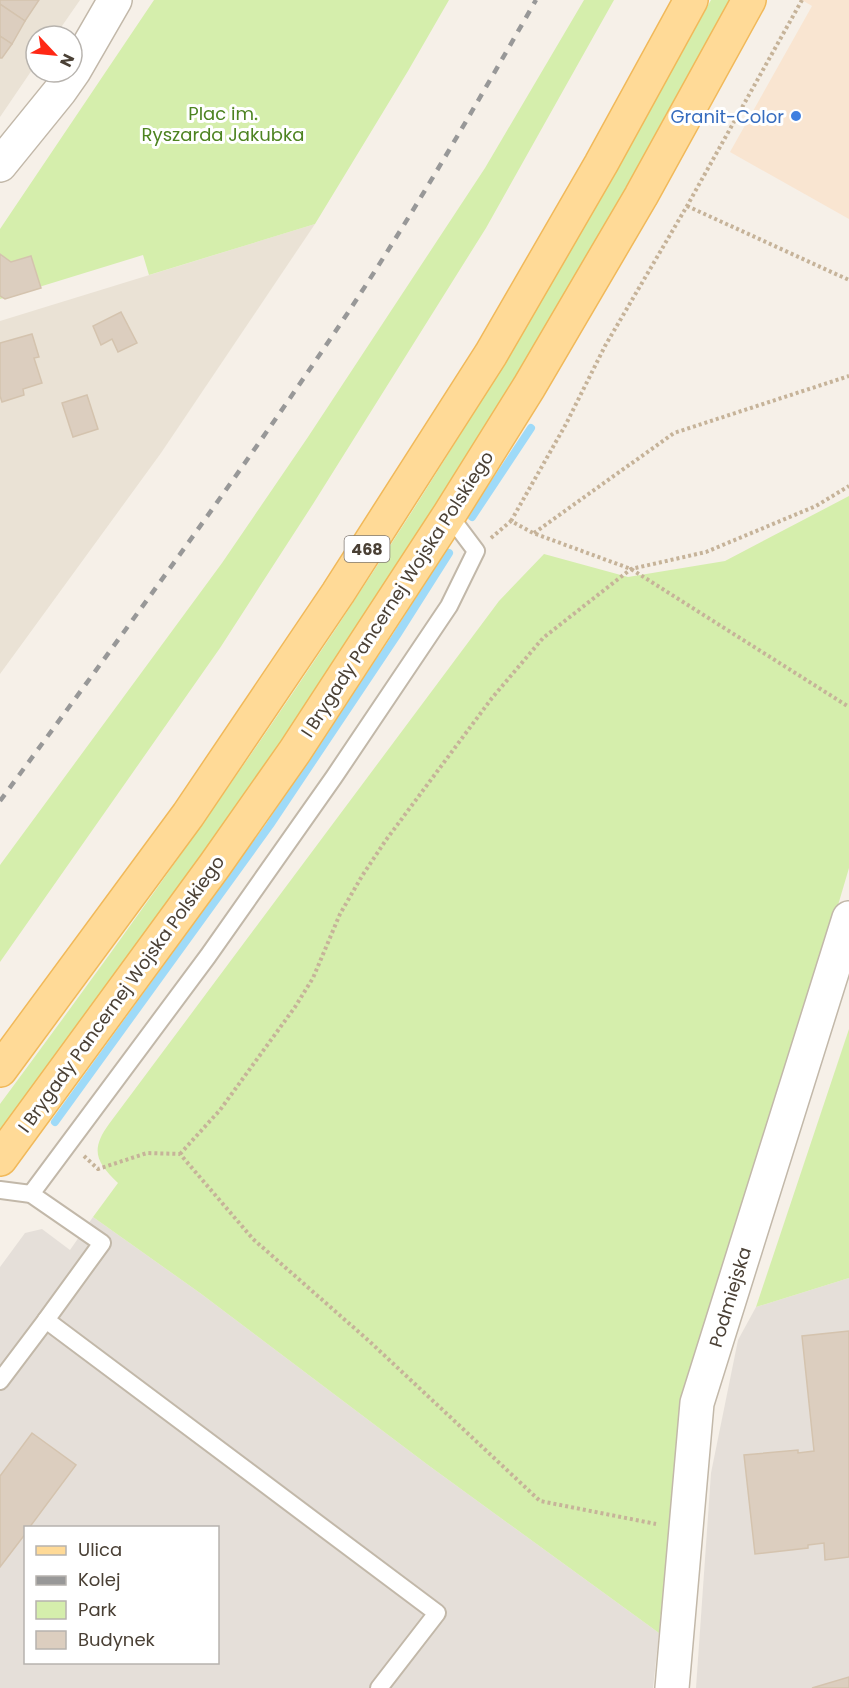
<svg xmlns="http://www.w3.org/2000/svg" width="849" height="1688" font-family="Poppins,sans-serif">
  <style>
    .residential { fill: #eae2d5 }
    .commercial { fill: #f9e5d1 }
    .industrial { fill: #e5dfd9; fill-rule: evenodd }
    .green { fill: #d5eeac }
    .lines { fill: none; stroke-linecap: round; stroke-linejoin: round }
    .stream { stroke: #9edaf8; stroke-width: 8 }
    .building { fill: #dccebf; stroke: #d4c3ae; stroke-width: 1.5 }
    .lane-casing { stroke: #c2b8a9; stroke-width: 20 }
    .street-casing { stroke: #c2b8a9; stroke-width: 36 }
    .primary-casing { stroke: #f1b95a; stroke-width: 36 }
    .path { stroke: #c6b399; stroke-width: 4; stroke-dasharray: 3 3; stroke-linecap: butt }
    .lane { stroke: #fff; stroke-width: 16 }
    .street { stroke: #fff; stroke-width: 33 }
    .primary { stroke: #ffda97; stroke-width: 33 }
    .rail { stroke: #989898; stroke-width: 4.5; stroke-dasharray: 8 8; stroke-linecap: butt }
    .shop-dot { fill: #3f7fe0; stroke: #fff; stroke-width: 2 }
    .labels { text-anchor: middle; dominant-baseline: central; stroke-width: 6; stroke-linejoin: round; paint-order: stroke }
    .shield { fill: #fff; stroke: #807972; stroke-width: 1.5 }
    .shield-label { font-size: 16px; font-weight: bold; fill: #4a4035 }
    .park-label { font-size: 18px; fill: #4d8321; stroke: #fff }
    .shop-label { font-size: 18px; fill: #366cbe; stroke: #fff; text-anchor: end }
    .street-label { font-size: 18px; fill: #4a4035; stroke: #fff }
  </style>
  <rect width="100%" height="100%" fill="#f6f0e8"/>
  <g class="residential">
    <polygon points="0,0 80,0 55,36 36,36 36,64 0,117"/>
    <polygon points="315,224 161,453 0,674 0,321"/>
  </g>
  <polygon class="commercial" points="802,0 849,0 849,219 730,152 812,6"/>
  <g class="industrial">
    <path d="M93,1217l107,76 228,172 231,168 -6,55h-653v-421l25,-34 17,-4 28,21zM26,1528h192v134h-192z"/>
    <polygon points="849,1278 849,1688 696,1688 711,1473 738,1340 756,1307"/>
  </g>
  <g class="green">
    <polygon points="154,0 449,0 408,71 315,224 149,275 143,255 0,299 0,229"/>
    <polygon points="584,0 614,0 486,228 313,504 220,648 0,962 0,865 222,563 308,437 485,168"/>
    <path d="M711,0h24l-213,373 -250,389 -272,378v-36c148,-200 292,-402 425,-613 101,-160 195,-325 286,-491z"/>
    <path d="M849,496v372l-143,484 -28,86 -19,195 -231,-168 -228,-172 -107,-76 25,-34c-22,-21 -28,-33 -9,-59l390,-523 45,-47 84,23 97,-16z"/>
    <polygon points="849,1029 849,1278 756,1307"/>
  </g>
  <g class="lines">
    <g class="stream">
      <polyline points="472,517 531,428"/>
      <polyline points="55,1122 270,825 397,635 449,553"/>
    </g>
  </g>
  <g class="building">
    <polygon points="0,0 39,0 25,21 0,4"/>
    <polygon points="0,4 25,21 12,44 0,36"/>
    <polygon points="0,36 12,44 2,58 0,58"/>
    <polygon points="0,254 11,262 31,256 41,288 5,299 0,296"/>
    <polygon points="121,312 137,343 118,352 112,339 101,345 93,326"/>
    <polygon points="32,334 39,357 34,358 42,383 23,389 24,395 2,402 0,396 0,343"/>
    <polygon points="87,395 98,429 73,437 62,403"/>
    <polygon points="849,1331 849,1557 825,1560 824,1543 808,1545 808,1548 755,1554 744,1455 798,1450 798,1453 814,1451 802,1336"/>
    <polygon points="32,1433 76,1465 29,1528 26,1528 26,1533 0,1567 0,1476"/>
    <polygon points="849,1677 849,1688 812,1688"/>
  </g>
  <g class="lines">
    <g class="lane-casing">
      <g id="lane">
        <polyline points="0,1190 31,1194 102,1243 46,1320"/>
        <polyline points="31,1194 208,956 334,777 449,606 476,551 449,515"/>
        <polyline points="0,1381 46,1320 437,1613 379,1688"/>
      </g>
    </g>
    <g class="street-casing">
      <g id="street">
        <polyline points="0,165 60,91 74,71 115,0"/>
        <polyline points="672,1688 697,1403 849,918"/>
      </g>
    </g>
    <g class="primary-casing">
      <g id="primary">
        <polyline points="0,1070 188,815 338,593 491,354 601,164 691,0"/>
        <polyline points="0,1159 215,865 295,751 449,515 529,387 641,196 749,0"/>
      </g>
    </g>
    <g class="path">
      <polyline points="687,206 849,280"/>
      <polyline points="511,521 566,424 605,346 687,206 802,0"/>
      <polyline points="534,533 674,433 849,376"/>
      <polyline points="491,538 511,521 533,533 631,569 849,707"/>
      <polyline points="180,1154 220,1110 295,1007 313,978 340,914 362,876 386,840 492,698 543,638 631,569 706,552 816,506 849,486"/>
      <polyline points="84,1156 98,1169 147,1153 180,1154 253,1239 369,1341 540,1501 656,1524"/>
    </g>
    <use href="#lane" class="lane"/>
    <use href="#street" class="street"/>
    <use href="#primary" class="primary"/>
    <path class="rail" d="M0,801c114,-155 228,-310 335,-469 72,-107 137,-220 201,-332"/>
  </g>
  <circle class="shop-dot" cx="796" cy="116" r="6"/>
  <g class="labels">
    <rect class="shield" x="344.5" y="536" width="45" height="26" rx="4.5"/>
    <g class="shield-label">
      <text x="367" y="549">468</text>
    </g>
    <g class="park-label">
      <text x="223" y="113">Plac im.<tspan x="223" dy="21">Ryszarda Jakubka</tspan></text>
    </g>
    <g class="shop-label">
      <text x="784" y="116">Granit-Color</text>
    </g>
    <g class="street-label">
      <text transform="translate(397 594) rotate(-57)">I Brygady Pancernej Wojska Polskiego</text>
      <text transform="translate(121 994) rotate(-54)">I Brygady Pancernej Wojska Polskiego</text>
      <text transform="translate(730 1297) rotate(-73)">Podmiejska</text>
    </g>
  </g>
  <rect x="24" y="1526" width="195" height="138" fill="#ffffff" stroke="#b7b3ae" stroke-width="1.5"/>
  <rect x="36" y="1546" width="30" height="9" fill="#ffda97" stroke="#b7b3ae" stroke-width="1.5"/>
  <text x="78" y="1556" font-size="18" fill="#4a4035">Ulica</text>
  <rect x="36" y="1576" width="30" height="9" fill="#989898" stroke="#b7b3ae" stroke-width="1.5"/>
  <text x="78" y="1586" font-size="18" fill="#4a4035">Kolej</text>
  <rect x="36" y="1601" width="30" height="18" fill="#d5eeac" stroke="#b7b3ae" stroke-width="1.5"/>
  <text x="78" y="1616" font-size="18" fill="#4a4035">Park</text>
  <rect x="36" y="1631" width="30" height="18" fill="#dccebf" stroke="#b7b3ae" stroke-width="1.5"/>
  <text x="78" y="1646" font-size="18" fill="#4a4035">Budynek</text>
  <g transform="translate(54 54) rotate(116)"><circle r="28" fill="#ffffff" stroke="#b7b3ae" stroke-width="1.5"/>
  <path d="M0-4.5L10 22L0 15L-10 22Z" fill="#ff2815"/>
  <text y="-9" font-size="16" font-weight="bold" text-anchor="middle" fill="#4a4035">N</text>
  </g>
</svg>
